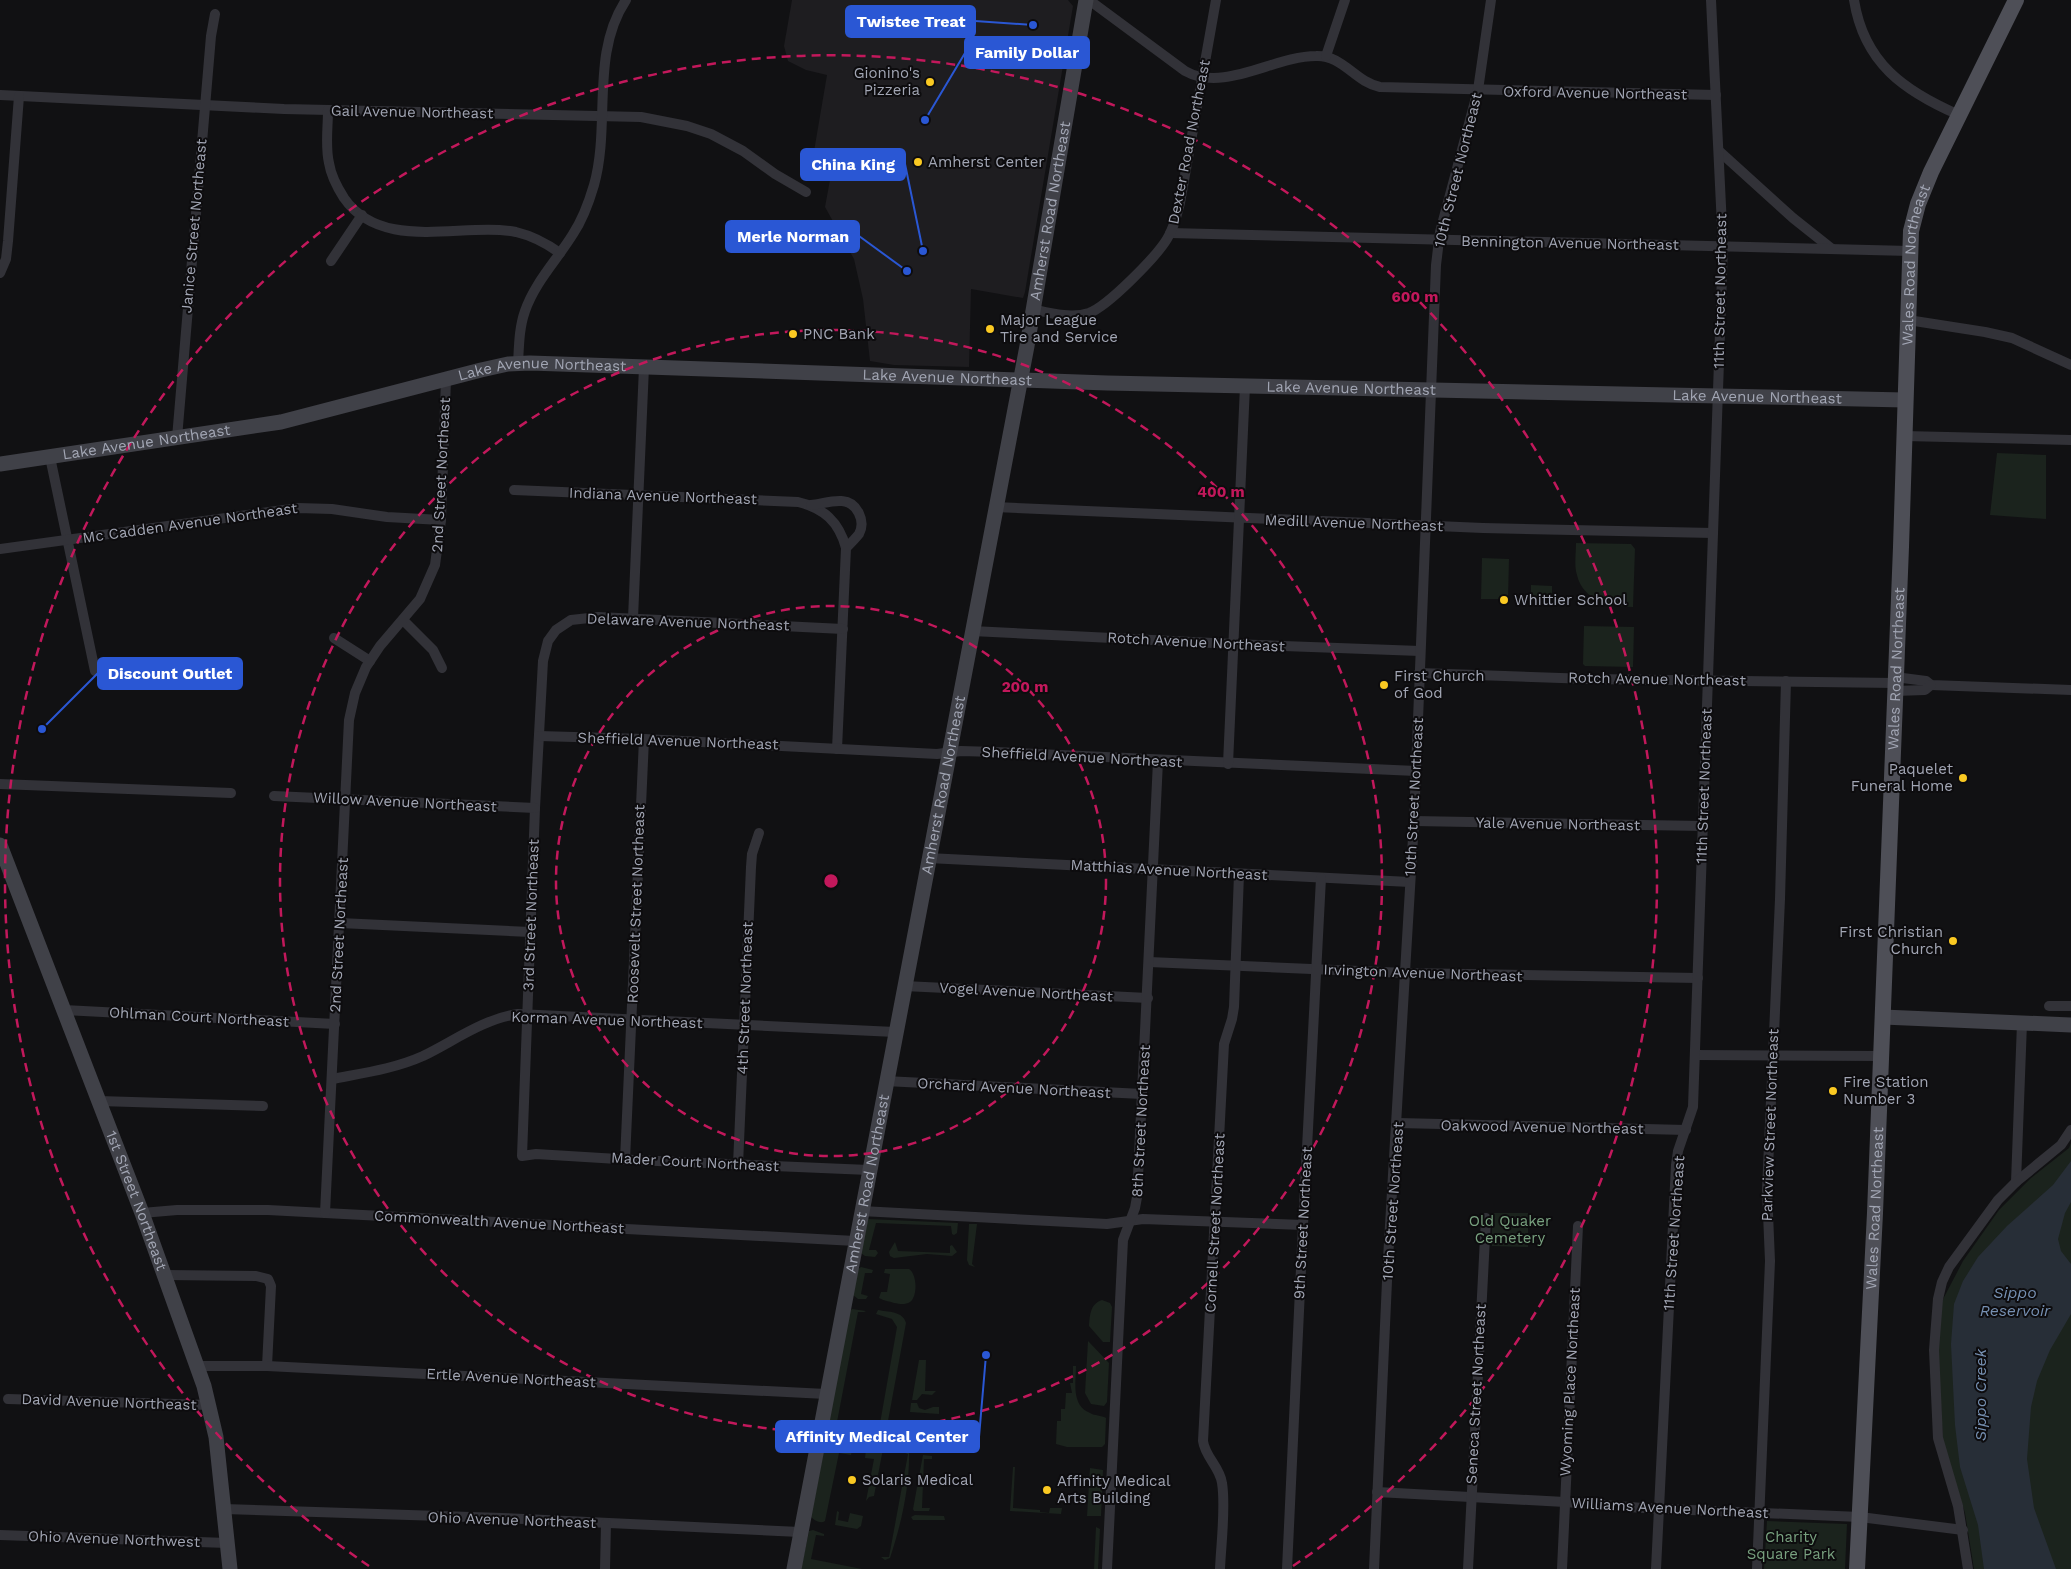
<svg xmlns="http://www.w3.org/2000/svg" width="2071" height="1569" font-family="'Work Sans',sans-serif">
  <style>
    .built { fill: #1e1d20 }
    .green { fill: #1b231d }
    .water { fill: #272e37 }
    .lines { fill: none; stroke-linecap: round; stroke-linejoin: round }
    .street { stroke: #323238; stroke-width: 10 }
    .secondary { stroke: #404148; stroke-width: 15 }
    .primary { stroke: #4e4f57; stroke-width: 16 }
    .ring { fill: none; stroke: #c2185b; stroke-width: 2.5; stroke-dasharray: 9 6 }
    .poi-dot { fill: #fac922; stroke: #0d0c0e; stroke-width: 2 }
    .labels { text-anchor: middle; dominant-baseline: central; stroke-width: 4; stroke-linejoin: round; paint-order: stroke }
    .poi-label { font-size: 15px; fill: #a2a6b4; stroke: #0d0c0e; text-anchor: start }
    .street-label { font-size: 15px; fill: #a2a6b4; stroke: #0d0c0e }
    .park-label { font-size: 15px; fill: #78a17f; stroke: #0d0c0e }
    .water-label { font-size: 16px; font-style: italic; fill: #7690b2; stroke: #0d0c0e }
    .centre { fill: #c2185b; stroke: #0d0c0e; stroke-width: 2.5 }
    .ring-label { font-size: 15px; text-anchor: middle; font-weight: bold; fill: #c2185b; stroke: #0d0c0e; stroke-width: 4; stroke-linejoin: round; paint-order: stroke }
    .leader { fill: none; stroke: #2a57d4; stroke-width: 2 }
    .callout-dot { fill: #2a57d4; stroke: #0d0c0e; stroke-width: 2 }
    .callout { fill: #2a57d4; stroke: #2a57d4; stroke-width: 2 }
    .callout-label { font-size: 16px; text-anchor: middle; font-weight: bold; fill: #fff }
  </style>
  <rect width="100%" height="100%" fill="#111113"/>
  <polygon class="built" points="792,0 1068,0 1073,6 1025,292 1023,298 971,289 969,367 894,365 870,361 863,299 854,259 825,207 832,169 812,163 827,75 806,70 788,61 784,46"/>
  <g class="green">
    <polygon points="1997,453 2046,455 2046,519 1990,515"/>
    <path d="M1576,543l55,1 4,5 -2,58c-23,-1 -50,-6 -56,-32 -3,-9 -1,-22 -1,-32z"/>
    <polygon points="1482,558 1509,559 1508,599 1481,599"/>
    <polygon points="1531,585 1552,586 1552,602 1531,601"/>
    <polygon points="1584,626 1634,627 1633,667 1585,666 1583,664"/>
    <polygon points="2071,1143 2071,1569 1974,1569 1965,1513 1943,1442 1938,1353 1941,1303 1963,1261 1999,1210 2031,1178 2069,1148"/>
    <polygon points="1492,1213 1528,1213 1528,1247 1492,1246"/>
    <polygon points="868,1219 958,1223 957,1233 954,1235 952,1234 951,1226 876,1223 869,1250 876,1250 878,1253 875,1257 865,1256 861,1253"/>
    <polygon points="969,1224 977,1224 972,1264 975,1267 969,1265 967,1260"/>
    <polygon points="895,1242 898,1251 950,1253 950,1246 952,1245 957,1252 952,1256 927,1254 894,1258 890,1256 889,1252"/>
    <polygon points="861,1267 873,1270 872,1273 865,1273 861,1294 868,1296 866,1299 858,1299 853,1295 858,1269"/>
    <path d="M885,1269h24c8,5 9,27 1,33 -5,3 -10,2 -16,1 -5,-2 -10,-2 -15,-5l2,-6h6l3,-18 -6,-1z"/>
    <path d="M1102,1300l8,3 2,4 -2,35h-7l-14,-16c1,-11 1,-22 13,-26z"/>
    <polygon points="852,1309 866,1311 864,1312 858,1312 837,1422 844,1425 843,1433 836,1433 828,1426 850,1311"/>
    <path d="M878,1310c10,2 25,1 28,13l-20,109 -4,3 -3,-2v-4l18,-102 -5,-8 -16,-5z"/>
    <polygon points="1088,1341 1109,1363 1107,1402 1104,1406 1091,1404 1085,1393"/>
    <polygon points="919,1360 926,1360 925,1391 936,1391 932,1395 922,1394 917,1400 912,1400"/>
    <path d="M1073,1366h3c0,17 -5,39 14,47 5,3 11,2 16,5l-1,26 -3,3h-35l-11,-3 1,-23h4v-12h4l1,-16h6l-2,-10h3z"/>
    <polygon points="911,1403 917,1403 919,1408 925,1410 933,1407 939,1407 939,1414 910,1412"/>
    <path d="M831,1440l56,4 5,2v3h-9l-9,47 -5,1 -3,4 8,-42 -9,-1 1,-9 -13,-3 -2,9 -12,-2 -14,68c-4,3 -10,0 -14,-4l14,-74z"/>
    <path d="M902,1449l7,2c1,35 -8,74 -19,107l-5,2 -4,-3h8l19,-103 -6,-2z"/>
    <polygon points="923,1455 932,1456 932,1459 924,1459 922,1508 930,1508 929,1511 914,1511 913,1509"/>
    <polygon points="1013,1467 1015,1467 1013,1508 1040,1510 1040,1512 1049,1513 1050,1508 1062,1508 1061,1514 1010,1511"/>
    <polygon points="1090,1468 1103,1470 1101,1516 1087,1516"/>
    <polygon points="837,1511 839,1512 838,1520 848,1522 850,1513 863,1516 861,1526 857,1529 835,1525"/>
    <polygon points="915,1515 944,1516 945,1520 913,1520 911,1517"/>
    <polygon points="1767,1521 1847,1524 1845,1569 1764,1569"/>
    <polygon points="1096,1527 1100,1529 1098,1569 1094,1569"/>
    <polygon points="813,1530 824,1534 824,1536 816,1535 811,1559 862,1569 801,1569 809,1531"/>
  </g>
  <polygon class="water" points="2071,1161 2071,1202 2065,1213 2058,1239 2061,1251 2071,1264 2071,1314 2050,1350 2037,1381 2031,1407 2027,1459 2034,1508 2056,1569 1984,1569 1978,1525 1960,1467 1955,1425 1951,1344 1954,1304 1963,1281 1978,1257 2007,1226 2053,1185"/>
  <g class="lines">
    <g class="street">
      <path d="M1089,0l96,71c39,22 89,-15 131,-15 27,-1 39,26 64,31l336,8"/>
      <path d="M1854,0c10,63 50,91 105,115"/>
      <polyline points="1326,56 1345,0"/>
      <polyline points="0,95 284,109 641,117 687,126 711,134 743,151 775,174 806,192"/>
      <path d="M328,110c0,18 -3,36 1,53 2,13 8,24 15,35 38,55 118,24 172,34 17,4 30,11 44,21"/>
      <polyline points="1719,151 1793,218 1832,249"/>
      <polyline points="1170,233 1910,251"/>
      <polyline points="331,261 362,215"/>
      <polyline points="0,273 6,259 8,241 19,96"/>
      <path d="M1032,309c18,4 39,10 57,4 19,-7 67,-56 78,-74 7,-11 10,-24 13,-36l36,-203"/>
      <polyline points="1908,320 1985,332 2012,338 2071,365"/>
      <path d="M518,364c1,-18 1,-36 7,-53 10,-29 32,-51 48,-77 10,-15 16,-32 21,-49 17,-60 -4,-131 32,-185"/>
      <polyline points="1904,436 2071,440"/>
      <polyline points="177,438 211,36 215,14"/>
      <polyline points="50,457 95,671"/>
      <path d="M514,490l284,12c26,6 41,20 48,46"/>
      <path d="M811,505c10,-1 21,-5 31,-4 15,1 24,20 17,33 -4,5 -9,10 -13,14l-9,201"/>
      <polyline points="995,507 1483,528 1713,533"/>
      <polyline points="0,549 298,508 332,509 387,517 441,520"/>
      <polyline points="633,618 644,367"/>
      <polyline points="403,620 433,650 442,668"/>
      <polyline points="843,629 598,617 571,620 556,630 548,641 543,661 535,808 522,1156 536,1154 634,1160 869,1170"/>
      <polyline points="972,631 1233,644 1420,651"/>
      <polyline points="334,638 370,661"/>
      <polyline points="1419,673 1590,679 1895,683"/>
      <polyline points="1895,677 1926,681 1931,685 2071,690"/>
      <polyline points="1895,691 1925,690 1931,685"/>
      <polyline points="539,736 644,739 937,754 961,751 995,752 1416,771"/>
      <polyline points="1228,764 1245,386"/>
      <polyline points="0,784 231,793"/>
      <polyline points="274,796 535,808"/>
      <polyline points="1414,821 1703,826"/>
      <polyline points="928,858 1410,882"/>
      <polyline points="340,923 530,932"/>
      <polyline points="1149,962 1406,973 1698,978"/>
      <polyline points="904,986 1148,998"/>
      <polyline points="2049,1006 2071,1006"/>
      <polyline points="64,1010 335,1024"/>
      <polyline points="1695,1055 1881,1056"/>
      <path d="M332,1079c31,-6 62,-10 91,-23 31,-15 60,-37 95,-42l377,18"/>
      <polyline points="885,1081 1142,1094"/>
      <polyline points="99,1101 263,1106"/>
      <polyline points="1398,1123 1686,1130"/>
      <polyline points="625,1160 644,739"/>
      <polyline points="738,1165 751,867 752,854 759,833"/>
      <polyline points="2016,1182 2022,1023"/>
      <polyline points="861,1211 1107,1224 1143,1219 1303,1225"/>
      <polyline points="142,1213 177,1210 268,1210 855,1241"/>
      <polyline points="325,1213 349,720 355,693 366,667 380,646 420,599 435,565 441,520 446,379"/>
      <polyline points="165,1275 256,1276 268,1279 271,1286 267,1366"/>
      <polyline points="196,1366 267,1366 826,1394"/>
      <polyline points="8,1399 209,1405"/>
      <polyline points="1377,1492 1565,1502 1643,1508 1860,1517 1963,1530"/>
      <polyline points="224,1509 502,1518 800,1532"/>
      <polyline points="0,1535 227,1543"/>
      <polyline points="605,1569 606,1523"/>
      <polyline points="1107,1569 1123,1240 1135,1208 1137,1197 1158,761"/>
      <path d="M1220,1569c1,-25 6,-62 2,-86 -2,-16 -17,-26 -19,-42l21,-397 8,-25 2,-12 5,-133"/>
      <polyline points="1287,1569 1303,1225 1321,878"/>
      <polyline points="1374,1569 1388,1259 1414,821 1436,265 1440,232 1478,90 1491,0"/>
      <polyline points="1468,1569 1486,1218"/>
      <polyline points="1562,1569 1578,1226"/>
      <polyline points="1656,1569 1676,1165 1678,1151 1693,1107 1723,247 1711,0"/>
      <polyline points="1757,1569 1770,1261 1767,1190 1780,899 1786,681"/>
      <polyline points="1968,1569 1958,1506 1938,1438 1934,1350 1938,1299 1942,1282 1949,1267 1998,1200 2016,1182 2061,1145 2071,1130"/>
    </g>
    <g class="secondary">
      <path id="s1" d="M0,464l281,-42 200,-52 27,-6 22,-1 577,20 798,17"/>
      <path id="s2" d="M0,845l142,368 62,173 12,51 14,132"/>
      <polyline points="1883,1017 2071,1025"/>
      <path id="s3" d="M794,1569l233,-1223 59,-346"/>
    </g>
    <path class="primary" id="s4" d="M1857,1569l18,-356 26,-666 10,-316 7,-27 13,-32 85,-172"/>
  </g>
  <g class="ring">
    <circle cx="831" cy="881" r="275"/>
    <circle cx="831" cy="881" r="551"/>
    <path d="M369 1566A826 826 0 1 1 1293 1566"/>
  </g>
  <g class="poi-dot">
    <circle cx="930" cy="82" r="5"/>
    <circle cx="918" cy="162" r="5"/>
    <circle cx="990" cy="329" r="5"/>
    <circle cx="793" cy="334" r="5"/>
    <circle cx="1504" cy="600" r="5"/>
    <circle cx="1384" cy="685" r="5"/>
    <circle cx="1963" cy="778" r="5"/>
    <circle cx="1953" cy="941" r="5"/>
    <circle cx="1833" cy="1091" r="5"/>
    <circle cx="852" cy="1480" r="5"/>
    <circle cx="1047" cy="1490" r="5"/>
  </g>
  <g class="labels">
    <g class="poi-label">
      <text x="920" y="73" text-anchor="end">Gionino's<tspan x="920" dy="17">Pizzeria</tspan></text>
      <text x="928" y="162">Amherst Center</text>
      <text x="1000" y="320">Major League<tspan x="1000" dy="17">Tire and Service</tspan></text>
      <text x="803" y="334">PNC Bank</text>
      <text x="1514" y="600">Whittier School</text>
      <text x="1394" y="676">First Church<tspan x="1394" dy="17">of God</tspan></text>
      <text x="1953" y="769" text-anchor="end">Paquelet<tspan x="1953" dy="17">Funeral Home</tspan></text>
      <text x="1943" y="932" text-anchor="end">First Christian<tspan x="1943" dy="17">Church</tspan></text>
      <text x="1843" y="1082">Fire Station<tspan x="1843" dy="17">Number 3</tspan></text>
      <text x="862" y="1480">Solaris Medical</text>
      <text x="1057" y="1481">Affinity Medical<tspan x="1057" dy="17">Arts Building</tspan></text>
    </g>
    <g class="street-label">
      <text transform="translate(1595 93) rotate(1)">Oxford Avenue Northeast</text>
      <text transform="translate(412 112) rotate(1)">Gail Avenue Northeast</text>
      <text transform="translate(1189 142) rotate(-79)">Dexter Road Northeast</text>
      <text transform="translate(1458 170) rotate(-76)">10th Street Northeast</text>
      <text stroke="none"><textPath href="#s3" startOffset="1382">Amherst Road Northeast</textPath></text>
      <text transform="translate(194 226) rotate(-85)">Janice Street Northeast</text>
      <text transform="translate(1570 243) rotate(1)">Bennington Avenue Northeast</text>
      <text stroke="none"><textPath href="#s4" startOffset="1306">Wales Road Northeast</textPath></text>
      <text transform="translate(1720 291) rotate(-89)">11th Street Northeast</text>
      <text stroke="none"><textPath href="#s1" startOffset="552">Lake Avenue Northeast</textPath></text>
      <text stroke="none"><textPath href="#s1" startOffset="958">Lake Avenue Northeast</textPath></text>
      <text stroke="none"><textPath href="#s1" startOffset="1362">Lake Avenue Northeast</textPath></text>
      <text stroke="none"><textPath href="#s1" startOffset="1768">Lake Avenue Northeast</textPath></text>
      <text stroke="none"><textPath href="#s1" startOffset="148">Lake Avenue Northeast</textPath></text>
      <text transform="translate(441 475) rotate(-87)">2nd Street Northeast</text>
      <text transform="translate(663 496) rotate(2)">Indiana Avenue Northeast</text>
      <text transform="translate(190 523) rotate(-8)">Mc Cadden Avenue Northeast</text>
      <text transform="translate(1354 523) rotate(2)">Medill Avenue Northeast</text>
      <text transform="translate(688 622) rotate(2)">Delaware Avenue Northeast</text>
      <text transform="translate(1196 642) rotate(3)">Rotch Avenue Northeast</text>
      <text stroke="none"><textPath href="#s4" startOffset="901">Wales Road Northeast</textPath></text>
      <text transform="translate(1657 679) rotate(1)">Rotch Avenue Northeast</text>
      <text transform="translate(678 741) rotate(2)">Sheffield Avenue Northeast</text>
      <text transform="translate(1082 757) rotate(3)">Sheffield Avenue Northeast</text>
      <text stroke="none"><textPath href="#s3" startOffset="798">Amherst Road Northeast</textPath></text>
      <text transform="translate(1704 786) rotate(-88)">11th Street Northeast</text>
      <text transform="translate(1414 797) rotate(-87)">10th Street Northeast</text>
      <text transform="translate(405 802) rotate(3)">Willow Avenue Northeast</text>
      <text transform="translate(1558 824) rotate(1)">Yale Avenue Northeast</text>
      <text transform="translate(1169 870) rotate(3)">Matthias Avenue Northeast</text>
      <text transform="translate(636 904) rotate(-88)">Roosevelt Street Northeast</text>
      <text transform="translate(531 915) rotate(-88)">3rd Street Northeast</text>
      <text transform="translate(339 935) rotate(-87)">2nd Street Northeast</text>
      <text transform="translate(1423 973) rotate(2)">Irvington Avenue Northeast</text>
      <text transform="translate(1026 992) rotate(3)">Vogel Avenue Northeast</text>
      <text transform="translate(745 998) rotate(-88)">4th Street Northeast</text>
      <text transform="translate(199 1017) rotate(3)">Ohlman Court Northeast</text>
      <text transform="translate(607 1020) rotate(2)">Korman Avenue Northeast</text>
      <text transform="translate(1014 1088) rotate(3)">Orchard Avenue Northeast</text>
      <text transform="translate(1141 1121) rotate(-87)">8th Street Northeast</text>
      <text transform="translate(1770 1125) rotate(-88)">Parkview Street Northeast</text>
      <text transform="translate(1542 1127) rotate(1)">Oakwood Avenue Northeast</text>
      <text transform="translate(695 1162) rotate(3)">Mader Court Northeast</text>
      <text stroke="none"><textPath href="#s3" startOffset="392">Amherst Road Northeast</textPath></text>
      <text stroke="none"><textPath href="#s2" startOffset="381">1st Street Northeast</textPath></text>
      <text transform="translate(1393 1201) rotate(-86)">10th Street Northeast</text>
      <text stroke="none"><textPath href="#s4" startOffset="361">Wales Road Northeast</textPath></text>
      <text transform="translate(499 1222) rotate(3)">Commonwealth Avenue Northeast</text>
      <text transform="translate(1215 1223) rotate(-87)">Cornell Street Northeast</text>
      <text transform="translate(1303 1223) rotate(-87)">9th Street Northeast</text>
      <text transform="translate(1674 1233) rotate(-86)">11th Street Northeast</text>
      <text transform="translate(511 1378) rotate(3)">Ertle Avenue Northeast</text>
      <text transform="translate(1570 1382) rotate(-87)">Wyoming Place Northeast</text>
      <text transform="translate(1476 1394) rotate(-87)">Seneca Street Northeast</text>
      <text transform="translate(109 1402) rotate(2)">David Avenue Northeast</text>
      <text transform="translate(1670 1508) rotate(3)">Williams Avenue Northeast</text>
      <text transform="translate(512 1520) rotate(2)">Ohio Avenue Northeast</text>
      <text transform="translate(114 1539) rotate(2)">Ohio Avenue Northwest</text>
    </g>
    <g class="park-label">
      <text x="1510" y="1221">Old Quaker<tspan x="1510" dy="17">Cemetery</tspan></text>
      <text x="1791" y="1537">Charity<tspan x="1791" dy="17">Square Park</tspan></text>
    </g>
    <g class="water-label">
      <text x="2015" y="1292">Sippo<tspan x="2015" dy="18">Reservoir</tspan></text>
      <text transform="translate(1980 1395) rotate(-90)">Sippo Creek</text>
    </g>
  </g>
  <circle cx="831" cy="881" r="8" class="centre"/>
  <g class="ring-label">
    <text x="1415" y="302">600 m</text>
    <text x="1221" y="497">400 m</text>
    <text x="1025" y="692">200 m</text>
  </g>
  <path class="leader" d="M1033 25L975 21M925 120L965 53M923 251L905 164M907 271L859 236M42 729L98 673M986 1355L979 1437"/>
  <g class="callout-dot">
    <circle cx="1033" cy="25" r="5"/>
    <circle cx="925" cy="120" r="5"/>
    <circle cx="923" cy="251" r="5"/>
    <circle cx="907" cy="271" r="5"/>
    <circle cx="42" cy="729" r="5"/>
    <circle cx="986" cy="1355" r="5"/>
  </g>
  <g class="callout">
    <rect x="846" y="6" width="129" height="31" rx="5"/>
    <rect x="965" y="37" width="124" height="31" rx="5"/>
    <rect x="801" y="149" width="104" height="31" rx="5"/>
    <rect x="726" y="221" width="133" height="31" rx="5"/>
    <rect x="98" y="658" width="144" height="31" rx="5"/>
    <rect x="776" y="1421" width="203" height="31" rx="5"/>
  </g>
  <g class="callout-label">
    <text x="911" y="27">Twistee Treat</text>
    <text x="1027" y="58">Family Dollar</text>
    <text x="853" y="170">China King</text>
    <text x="793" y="242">Merle Norman</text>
    <text x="170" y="679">Discount Outlet</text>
    <text x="877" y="1442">Affinity Medical Center</text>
  </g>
</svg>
